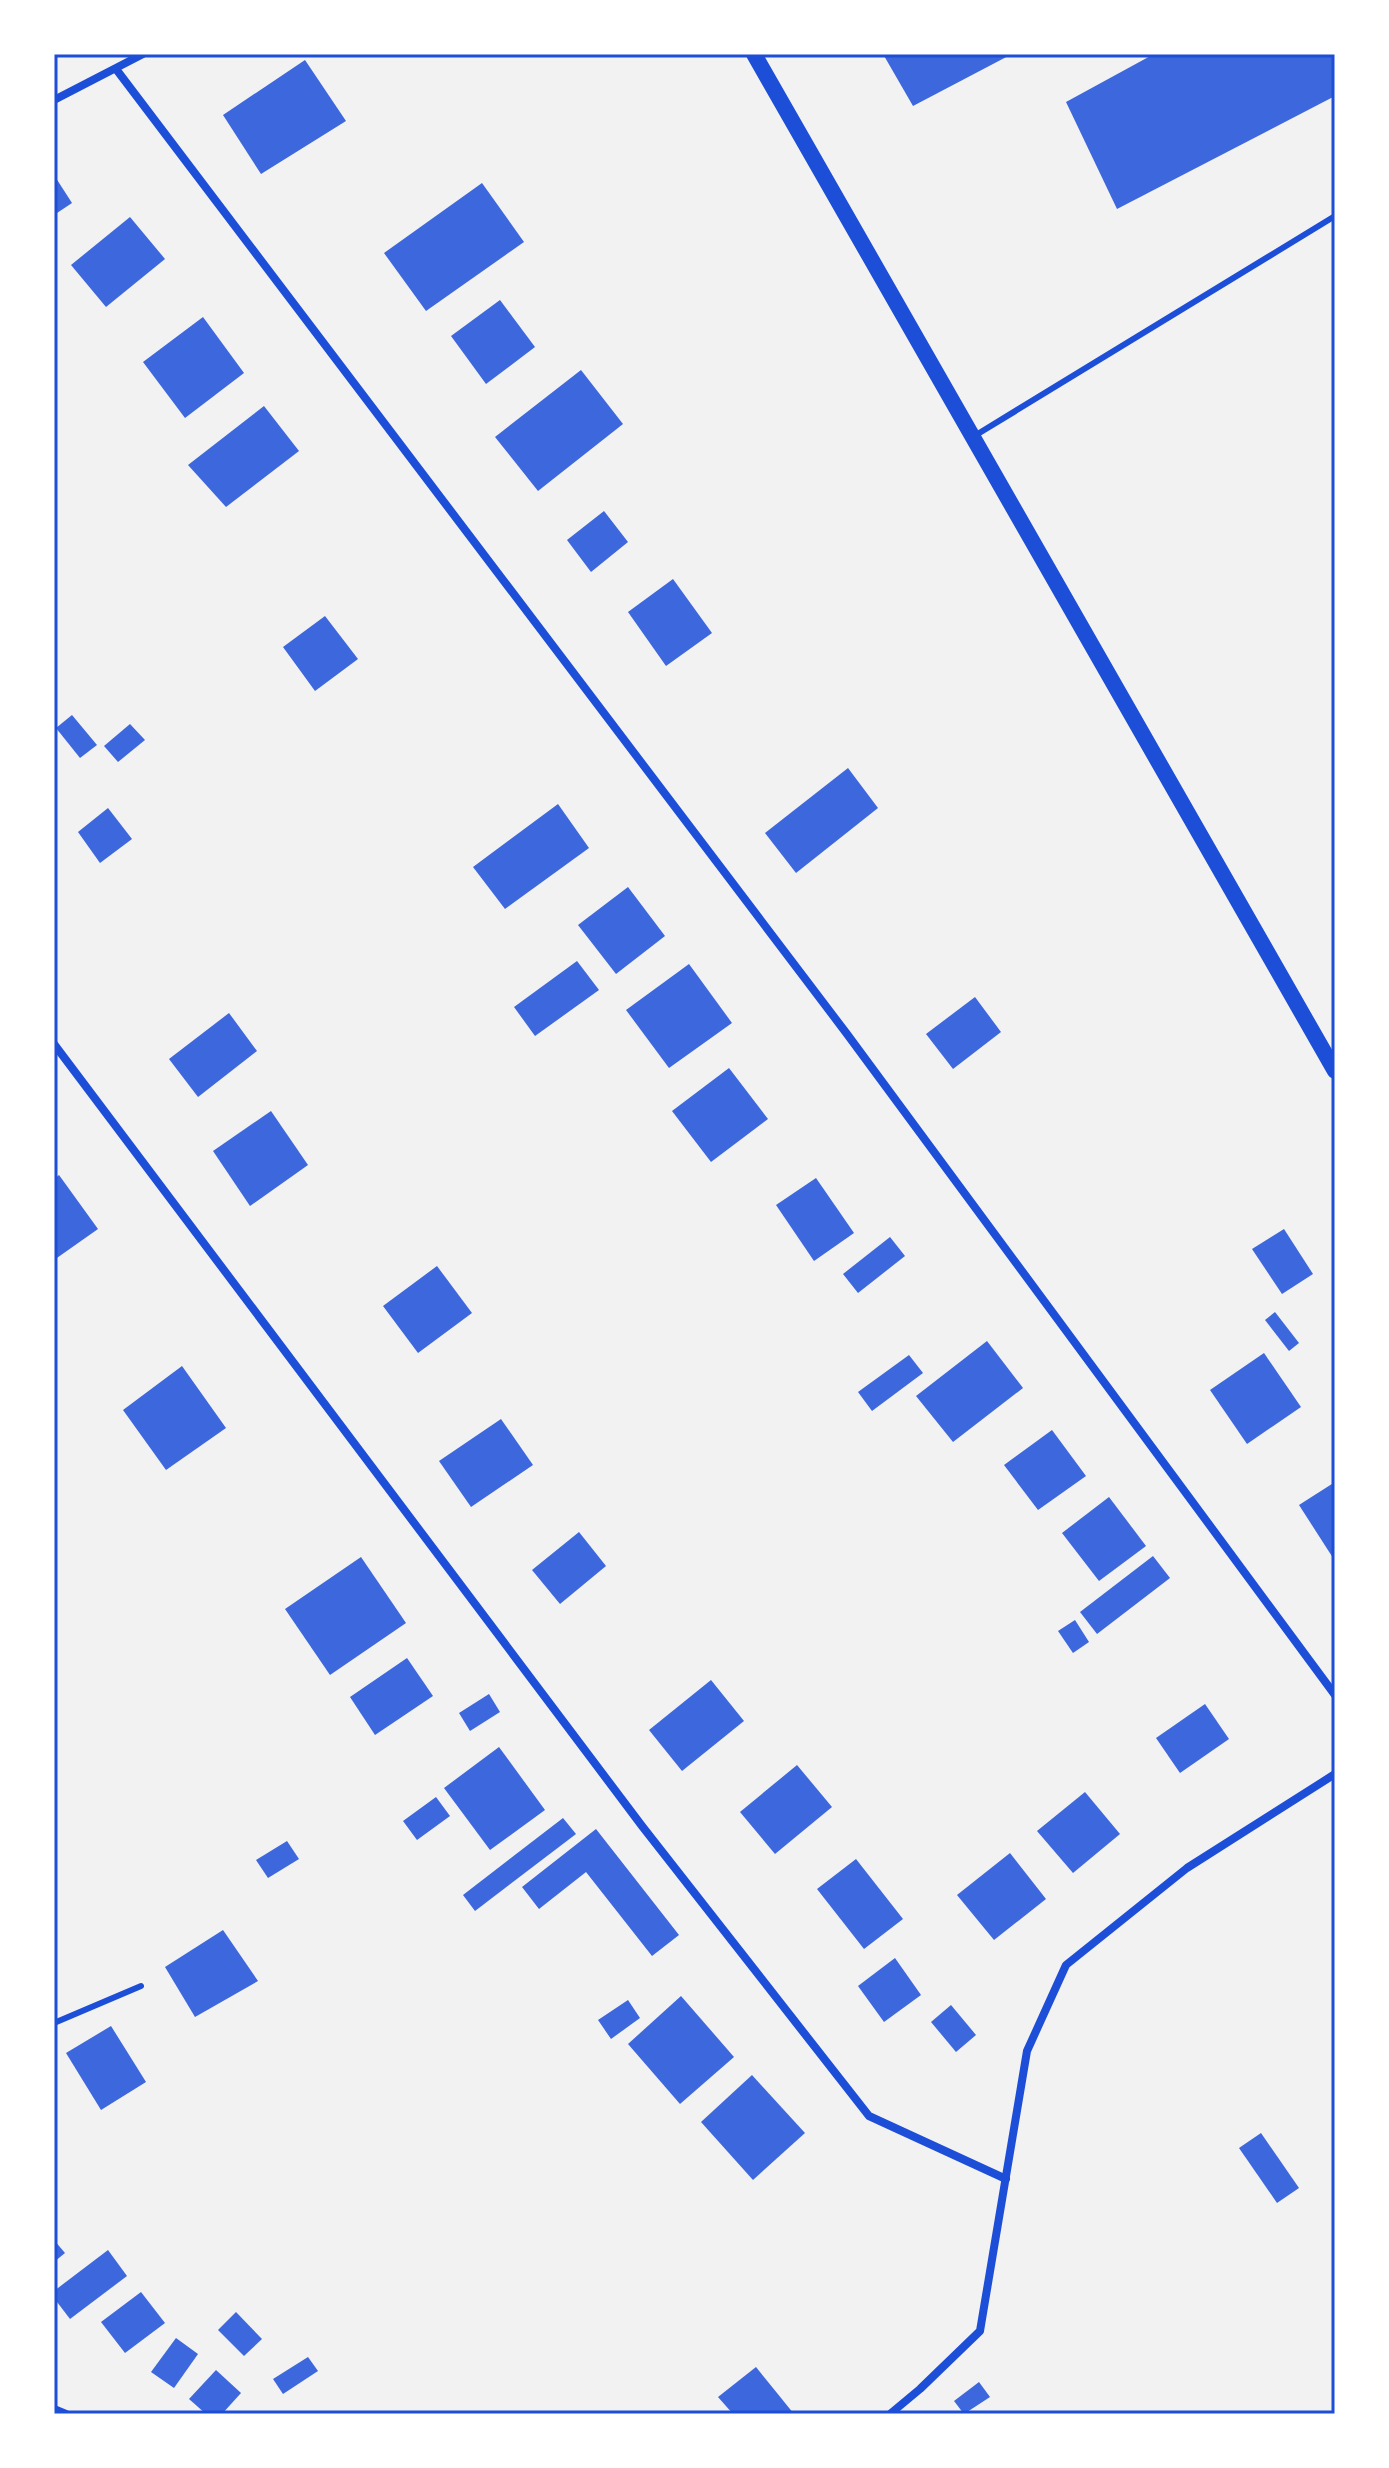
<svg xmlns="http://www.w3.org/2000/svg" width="1389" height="2468" font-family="Merriweather,serif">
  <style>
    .building { fill: #3d67dc }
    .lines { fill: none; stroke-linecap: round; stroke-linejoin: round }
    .service { stroke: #1d4ed8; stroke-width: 6 }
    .minor { stroke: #1d4ed8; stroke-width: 8 }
    .secondary { stroke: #1d4ed8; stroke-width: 16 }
    .neatline { fill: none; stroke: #1d4ed8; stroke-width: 3 }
  </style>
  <rect width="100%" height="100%" fill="#f2f2f2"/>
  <g class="building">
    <polygon points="883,54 1012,54 913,106"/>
    <polygon points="1154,54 1335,54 1335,96 1117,209 1066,102"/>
    <polygon points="305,60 346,121 261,174 223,115"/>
    <polygon points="54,175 72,203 54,215"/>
    <polygon points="482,183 524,242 426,311 384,253"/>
    <polygon points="130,217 165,259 106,307 71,265"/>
    <polygon points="500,300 535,347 486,384 451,336"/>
    <polygon points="203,317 244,373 185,418 143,362"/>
    <polygon points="581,370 623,424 538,491 495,437"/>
    <polygon points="264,406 299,451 226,507 188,465"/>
    <polygon points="604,511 628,542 591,572 567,540"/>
    <polygon points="673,579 712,633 666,666 628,612"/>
    <polygon points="325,616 358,659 315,691 283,647"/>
    <polygon points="72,715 97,745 80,758 56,728"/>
    <polygon points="130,724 145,740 118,762 104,746"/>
    <polygon points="848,768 878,808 796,873 765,833"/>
    <polygon points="558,804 589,848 505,909 473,867"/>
    <polygon points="108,808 132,839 100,863 78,832"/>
    <polygon points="628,887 665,936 616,974 578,925"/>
    <polygon points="577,961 599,990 535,1036 514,1007"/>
    <polygon points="689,964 732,1023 669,1068 626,1010"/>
    <polygon points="975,997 1001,1032 953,1069 926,1034"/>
    <polygon points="229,1013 257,1051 198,1097 169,1059"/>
    <polygon points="729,1068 768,1119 711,1162 672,1111"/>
    <polygon points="271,1111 308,1165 250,1206 213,1151"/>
    <polygon points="59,1175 98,1229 54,1260 54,1179"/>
    <polygon points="816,1178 854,1233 814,1261 776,1205"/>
    <polygon points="1284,1229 1313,1274 1282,1294 1252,1249"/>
    <polygon points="890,1237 905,1256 858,1293 843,1274"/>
    <polygon points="437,1266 472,1313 418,1353 383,1306"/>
    <polygon points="1275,1312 1299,1343 1289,1351 1265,1320"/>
    <polygon points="987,1341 1023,1388 953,1442 916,1396"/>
    <polygon points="1264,1353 1301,1407 1247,1444 1210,1390"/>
    <polygon points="909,1355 923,1373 872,1411 858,1392"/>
    <polygon points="182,1366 226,1428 166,1470 123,1410"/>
    <polygon points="501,1419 533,1465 471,1507 439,1461"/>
    <polygon points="1052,1430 1086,1476 1038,1510 1004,1465"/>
    <polygon points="1335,1482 1335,1561 1299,1505"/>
    <polygon points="1109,1497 1146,1546 1099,1581 1062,1533"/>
    <polygon points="579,1532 606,1566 560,1604 532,1570"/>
    <polygon points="1153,1556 1170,1578 1097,1634 1080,1612"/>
    <polygon points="361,1557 406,1623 330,1675 285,1609"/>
    <polygon points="1075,1620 1089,1642 1073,1653 1058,1631"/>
    <polygon points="407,1658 433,1696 375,1735 350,1697"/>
    <polygon points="711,1680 744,1721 682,1771 649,1730"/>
    <polygon points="489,1694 500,1712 470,1731 459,1713"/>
    <polygon points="1205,1704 1229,1739 1180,1773 1156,1738"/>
    <polygon points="499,1747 545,1810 490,1850 444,1788"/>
    <polygon points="797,1765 832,1807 775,1854 740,1812"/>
    <polygon points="1085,1792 1120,1834 1073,1873 1037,1831"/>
    <polygon points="436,1797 450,1816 417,1840 403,1821"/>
    <polygon points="563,1818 576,1834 475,1911 463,1895"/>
    <polygon points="596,1829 679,1935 652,1956 586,1872 539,1909 522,1887"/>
    <polygon points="287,1841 299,1859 268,1878 256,1860"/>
    <polygon points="1010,1853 1046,1899 994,1940 957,1895"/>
    <polygon points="856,1859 903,1919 864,1949 817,1889"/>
    <polygon points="223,1930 258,1981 195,2017 165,1967"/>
    <polygon points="895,1958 921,1995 884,2022 858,1986"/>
    <polygon points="681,1996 734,2057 680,2104 628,2044"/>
    <polygon points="628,2000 640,2018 611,2039 598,2020"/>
    <polygon points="951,2005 976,2035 956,2052 931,2022"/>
    <polygon points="111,2026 146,2082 101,2110 66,2053"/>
    <polygon points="752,2075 805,2133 753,2180 701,2122"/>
    <polygon points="1261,2133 1299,2188 1277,2203 1239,2148"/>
    <polygon points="54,2240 65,2253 54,2262"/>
    <polygon points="108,2250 127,2276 70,2319 54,2298 54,2291"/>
    <polygon points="141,2292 165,2323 125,2353 101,2322"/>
    <polygon points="236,2312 262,2339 244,2356 218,2330"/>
    <polygon points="176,2338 198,2354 174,2388 151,2372"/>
    <polygon points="308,2357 318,2371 283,2394 273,2379"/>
    <polygon points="756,2367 794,2414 733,2414 718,2397"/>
    <polygon points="216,2370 241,2393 222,2414 206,2414 189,2399"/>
    <polygon points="979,2382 990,2397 964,2414 954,2401"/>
  </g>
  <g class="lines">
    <g class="service">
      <polyline points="976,435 1335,216"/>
      <polyline points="54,2023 141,1986"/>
    </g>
    <g class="minor">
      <polyline points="116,69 847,1034 1335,1695"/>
      <polyline points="54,100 143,54"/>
      <polyline points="54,1044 642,1826 869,2116 1006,2179"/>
      <polyline points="54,2409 66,2414"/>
      <polyline points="890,2414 920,2389 980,2331 1027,2051 1066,1965 1187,1868 1335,1774"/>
    </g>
    <polyline class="secondary" points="754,54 1335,1071"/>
  </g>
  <rect width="1389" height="2468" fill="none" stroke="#ffffff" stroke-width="112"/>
  <rect x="56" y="56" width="1277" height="2356" class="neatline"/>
</svg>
